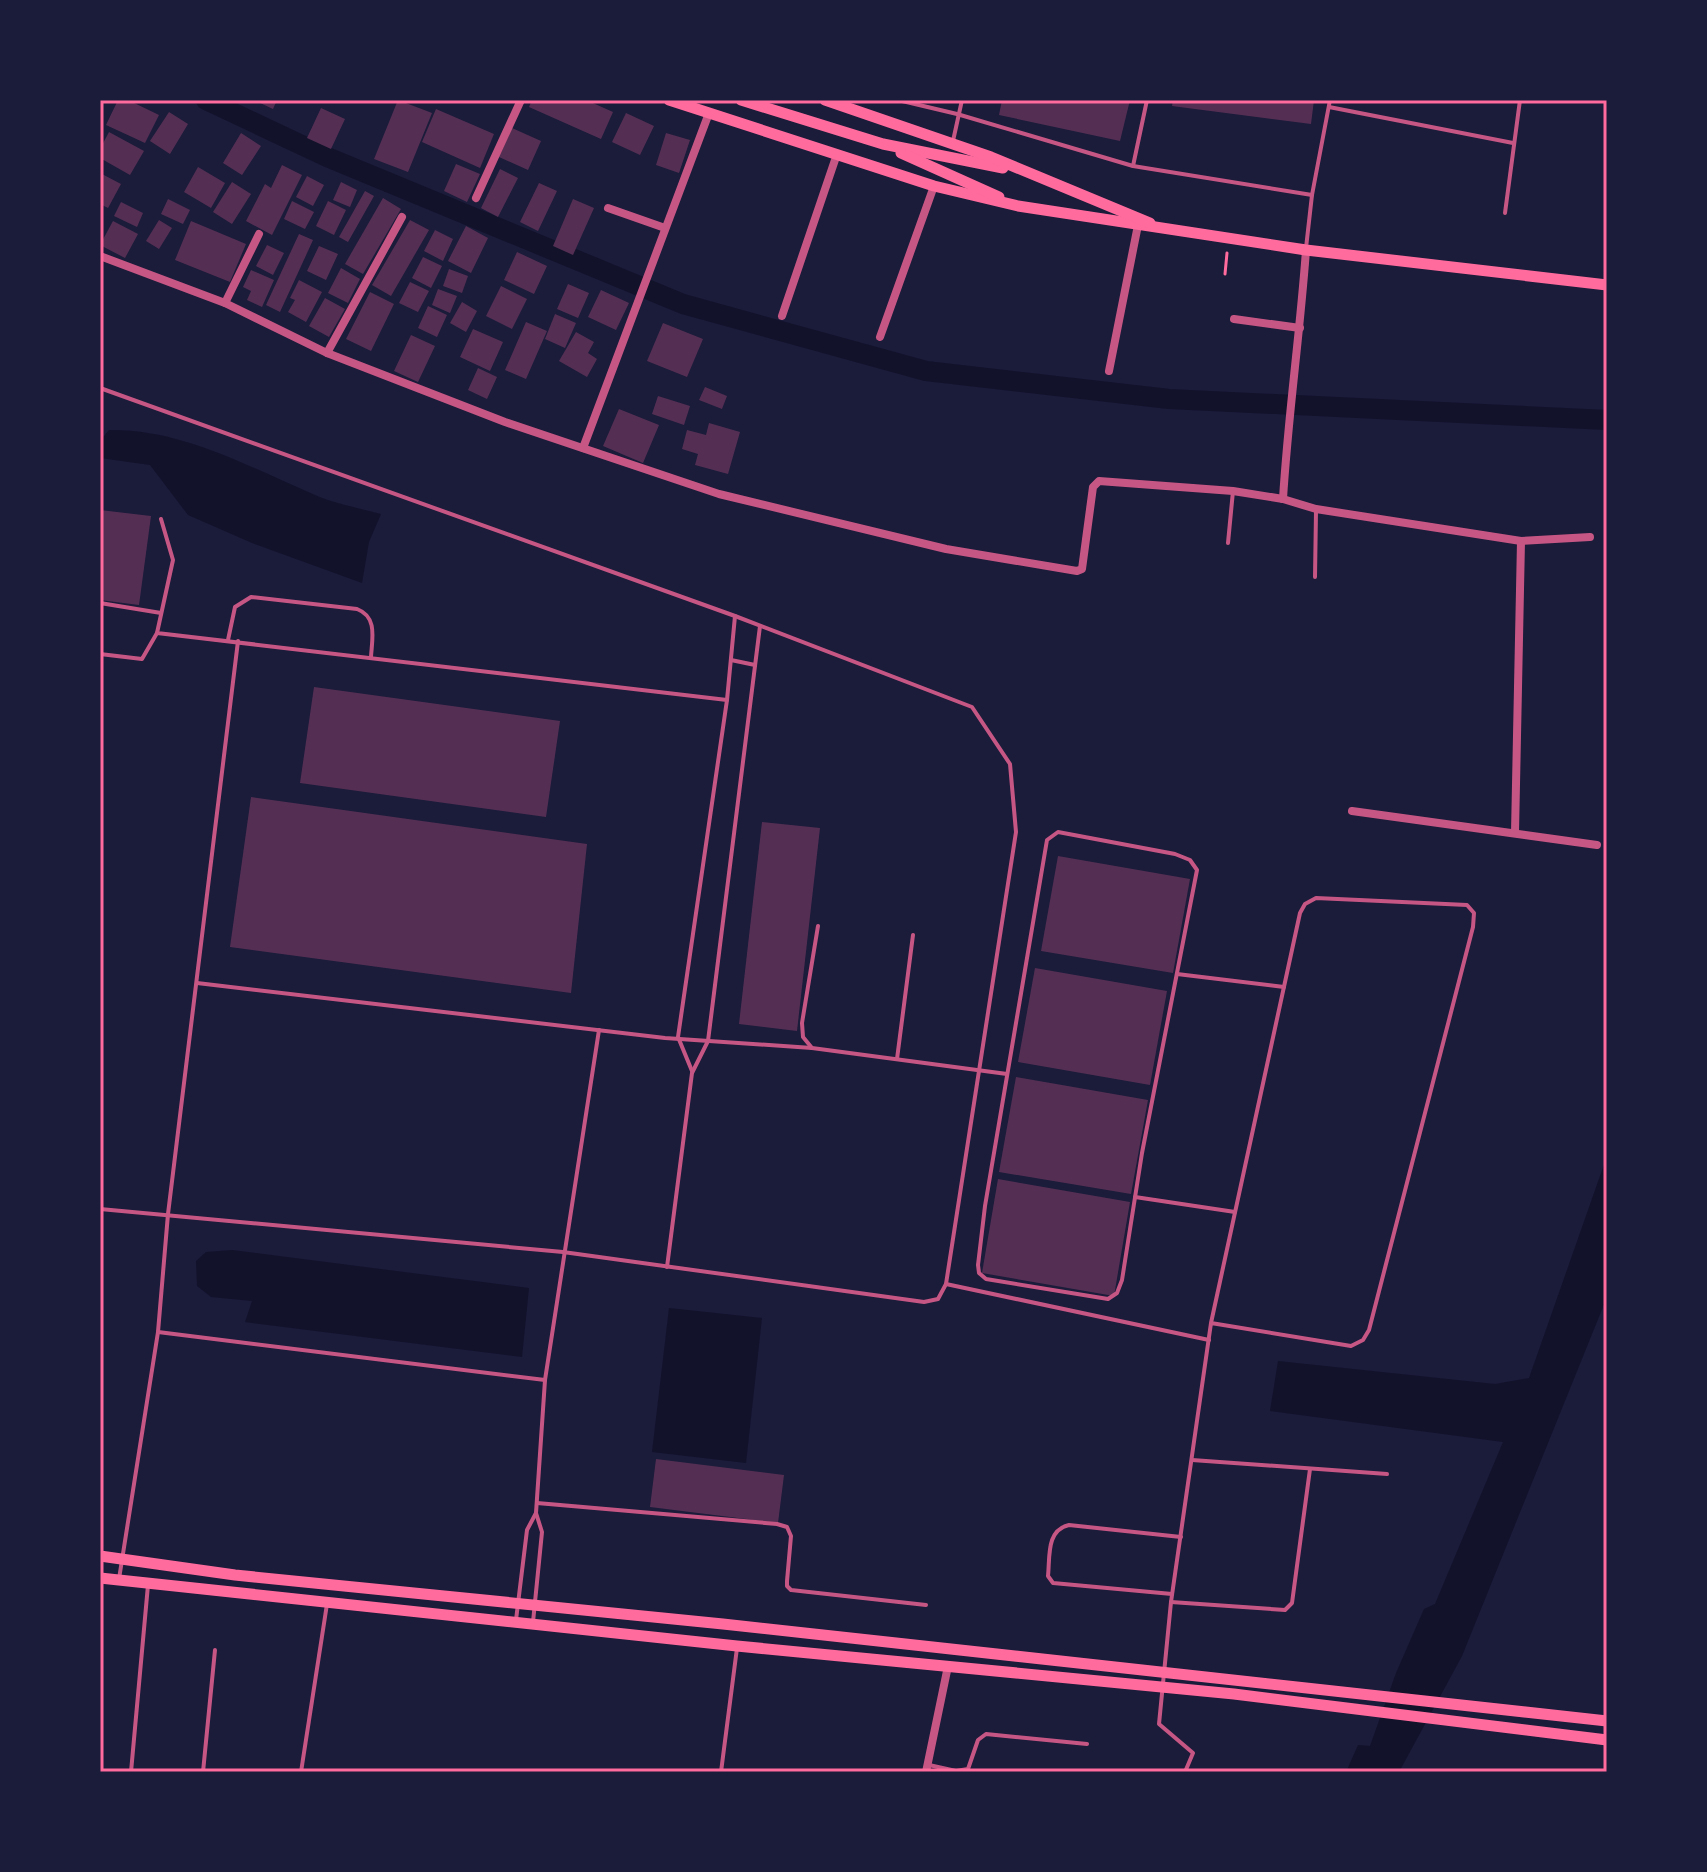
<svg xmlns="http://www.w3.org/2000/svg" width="1707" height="1872" font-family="'Varela Round',sans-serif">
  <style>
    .water { fill: #12122b }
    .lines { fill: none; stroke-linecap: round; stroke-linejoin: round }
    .canal { stroke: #12122b; stroke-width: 20 }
    .building { fill: #542f53 }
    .path { stroke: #ff6b9d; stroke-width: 3 }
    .service { stroke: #c65784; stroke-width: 4 }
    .minor { stroke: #c65784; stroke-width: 8 }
    .secondary { stroke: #ff6b9d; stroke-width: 11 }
    .neatline { fill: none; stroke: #ff6b9d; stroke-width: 3 }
  </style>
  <rect width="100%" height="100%" fill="#1b1b3a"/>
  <g class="water">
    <path d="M109,430c74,-1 140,37 206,65 21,9 44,13 66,19l-12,28 -7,41 -110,-40 -64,-28 -38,-50 -50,-7v-17z"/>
    <polygon points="1607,1156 1607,1297 1462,1656 1399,1772 1346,1772 1358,1745 1370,1746 1396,1673 1424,1609 1435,1604 1503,1442 1270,1411 1278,1361 1495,1384 1529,1378"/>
    <polygon points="232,1250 529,1288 522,1357 245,1322 252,1301 211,1297 197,1286 196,1261 206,1252"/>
    <polygon points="669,1308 762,1318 746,1463 652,1452"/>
  </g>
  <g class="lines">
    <polyline class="canal" points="206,100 327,157 683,304 926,371 1169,399 1607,420"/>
  </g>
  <g class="building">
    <polygon points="118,100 128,100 159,115 145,143 106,125"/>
    <polygon points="254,100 277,100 273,109"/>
    <polygon points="398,100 432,113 408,172 374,159"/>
    <polygon points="532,100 586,100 613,112 601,139 529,107"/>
    <polygon points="1002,100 1130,100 1120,141 999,115"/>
    <polygon points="1173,100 1314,100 1311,124 1172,106"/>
    <polygon points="321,108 345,119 331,149 307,138"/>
    <polygon points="436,109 494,134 480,168 422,142"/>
    <polygon points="169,112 188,124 170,154 150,141"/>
    <polygon points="626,113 654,126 640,155 612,142"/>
    <polygon points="512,128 541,141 528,170 499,157"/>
    <polygon points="109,132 144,151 130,175 100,158 100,149"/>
    <polygon points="241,133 261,146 242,175 223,163"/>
    <polygon points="666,133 690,140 679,173 656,165"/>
    <polygon points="456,164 480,174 467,202 444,191"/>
    <polygon points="282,165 302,175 272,235 246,221 265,184 271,188"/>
    <polygon points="198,167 225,183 211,208 184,192"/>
    <polygon points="500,169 518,178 498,217 481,208"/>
    <polygon points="100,173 121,184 108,208 100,204"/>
    <polygon points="307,176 324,185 313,206 296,197"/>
    <polygon points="232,182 251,194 232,224 213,212"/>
    <polygon points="341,182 357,190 350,207 333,200"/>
    <polygon points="539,183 557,191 538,231 520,222"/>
    <polygon points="365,191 374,196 348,242 339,237"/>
    <polygon points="383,198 401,209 363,274 345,264"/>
    <polygon points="168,199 190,210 183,224 161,214"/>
    <polygon points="573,199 594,208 573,255 553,246"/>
    <polygon points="292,201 314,212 305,229 284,219"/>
    <polygon points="328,201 346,210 334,235 316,226"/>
    <polygon points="121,202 143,213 137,227 114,216"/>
    <polygon points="159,220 172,228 159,249 146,241"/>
    <polygon points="410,220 429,230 391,296 372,285"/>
    <polygon points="113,221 138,234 125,258 100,245"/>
    <polygon points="191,221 246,244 230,282 175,260"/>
    <polygon points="466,226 488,238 471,273 448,261"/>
    <polygon points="435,230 453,239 443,261 424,251"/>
    <polygon points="299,234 313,240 280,312 266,305"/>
    <polygon points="267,245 284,253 273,275 256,266"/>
    <polygon points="319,246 338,254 326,280 307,271"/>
    <polygon points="517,252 547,266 534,294 504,280"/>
    <polygon points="423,257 442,266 431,288 412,278"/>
    <polygon points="341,268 360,279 348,303 328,293"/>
    <polygon points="449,269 468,276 462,293 443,286"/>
    <polygon points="251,270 274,280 262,307 247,300 251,291 243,287"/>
    <polygon points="299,280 322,292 306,322 288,312 295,300 290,298"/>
    <polygon points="410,282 429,291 418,312 399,303"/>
    <polygon points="568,284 589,293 578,318 557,309"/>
    <polygon points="501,286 527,299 512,329 486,316"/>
    <polygon points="438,289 457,296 450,313 432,305"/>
    <polygon points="601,290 629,303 616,330 588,317"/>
    <polygon points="370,292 394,304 371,351 346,339"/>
    <polygon points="325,298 345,309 329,337 309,326"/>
    <polygon points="462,302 477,311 466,332 450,323"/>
    <polygon points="428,306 447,315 437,337 418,328"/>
    <polygon points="555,314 576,323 565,348 545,339"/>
    <polygon points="526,322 547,331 526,379 505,370"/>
    <polygon points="663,323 703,339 687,377 647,361"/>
    <polygon points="473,329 503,342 490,371 460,357"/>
    <polygon points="576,332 594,342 588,353 597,359 587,377 559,361"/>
    <polygon points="411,335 435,346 418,382 394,371"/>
    <polygon points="478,368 497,377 487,399 468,390"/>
    <polygon points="705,387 727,396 722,409 699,400"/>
    <polygon points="658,396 690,406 684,425 652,414"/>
    <polygon points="619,409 659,425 643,463 603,446"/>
    <polygon points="709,423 740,432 728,474 695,465 698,454 682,449 687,430 706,435"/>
    <polygon points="100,510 151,516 139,605 100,600"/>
    <polygon points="314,687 560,721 546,817 300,783"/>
    <polygon points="251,797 587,844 571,993 230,947"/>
    <polygon points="762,822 820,828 797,1031 739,1024"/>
    <polygon points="1058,856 1190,879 1173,973 1041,951"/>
    <polygon points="1035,968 1167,991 1150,1085 1018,1062"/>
    <polygon points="1016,1077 1148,1100 1131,1194 999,1172"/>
    <polygon points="998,1179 1130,1202 1114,1296 982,1273"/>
    <polygon points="656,1459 784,1475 778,1523 650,1507"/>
  </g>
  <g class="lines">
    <polyline class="path" points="1225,274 1227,253"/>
    <g class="service">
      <polyline points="898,100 957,114 1133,166 1312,195"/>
      <polyline points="1329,107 1513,143"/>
      <polyline points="953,141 962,100"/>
      <polyline points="1133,166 1147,100"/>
      <polyline points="1505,213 1520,100"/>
      <polyline points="1306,248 1312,195 1330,100"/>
      <polyline points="100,388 735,616 972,707 1010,764 1016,832 946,1284 938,1299 924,1302 563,1252 100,1209"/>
      <polyline points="161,519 173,560 157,633 727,700"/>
      <polyline points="1228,543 1233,491"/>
      <polyline points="1315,577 1316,511"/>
      <polyline points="100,603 161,613"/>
      <path d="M228,640l7,-33 16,-10 106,12c21,8 15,30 14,48"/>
      <polyline points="100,654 142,659 157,633"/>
      <polyline points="731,660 755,665"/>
      <polygon points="1058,832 1175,854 1190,860 1197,870 1142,1153 1122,1280 1117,1293 1108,1299 986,1279 979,1273 978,1265 985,1206 1047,840"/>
      <polyline points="818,926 802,1023 803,1037 812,1048 1007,1074"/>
      <polyline points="1177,974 1284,987"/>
      <polyline points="197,983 665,1038 812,1048"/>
      <polyline points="897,1059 913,935"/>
      <polyline points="692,1071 678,1037 727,700 735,616"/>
      <polyline points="1135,1197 1235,1212"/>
      <polyline points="667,1267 692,1073 708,1041 760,626"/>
      <polyline points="946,1284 1209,1340"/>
      <polyline points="158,1332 545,1380"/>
      <polyline points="1192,1460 1387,1474"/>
      <polyline points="537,1503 777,1524 787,1527 791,1536 787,1581 787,1586 791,1590 926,1605"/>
      <polyline points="119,1579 158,1332 168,1214 238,641"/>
      <path d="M1172,1594l-119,-11 -5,-7c2,-19 -2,-46 21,-51l112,12"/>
      <polyline points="1171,1602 1285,1610 1292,1603 1310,1469"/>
      <polyline points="516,1620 527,1530 536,1513"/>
      <polyline points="533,1622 542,1532 536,1513 545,1380 599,1030"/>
      <polyline points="929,1765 956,1771 968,1769 978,1740 986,1734 1087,1744"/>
      <polyline points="131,1772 148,1585"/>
      <polyline points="203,1772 215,1650"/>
      <polyline points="301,1772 327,1604"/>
      <polyline points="721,1772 737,1648"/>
      <polyline points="1185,1772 1193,1753 1159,1724 1171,1602 1211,1323 1300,913 1305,904 1316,898 1467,905 1474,913 1473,927 1369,1330 1363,1340 1351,1346 1211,1323"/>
    </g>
    <g class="minor">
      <polyline points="476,198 521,100"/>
      <polyline points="608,208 665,228"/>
      <polyline points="100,256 225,303 327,353 505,422 719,494 946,549 1077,571 1082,569 1093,487 1099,481 1233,491 1283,499 1316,509 1521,541 1590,537"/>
      <polyline points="225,303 259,234"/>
      <polyline points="782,316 837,154"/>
      <polyline points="1234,319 1300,328"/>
      <polyline points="880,337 934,186"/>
      <polyline points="327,353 402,217"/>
      <polyline points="1109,371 1138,225"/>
      <polyline points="583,448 709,113"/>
      <path d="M1283,499c5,-83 17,-165 23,-249"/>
      <polyline points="1352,811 1597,845"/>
      <polyline points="1515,833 1521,541"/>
      <polyline points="926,1772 948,1666"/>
    </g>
    <g class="secondary">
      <polyline points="669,100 934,186 1018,206 1306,250 1607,285"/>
      <polyline points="741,100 883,144 1003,168"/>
      <polyline points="825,100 991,157 1150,223"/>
      <polyline points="901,153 999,197"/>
      <polyline points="100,1556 235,1575 723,1624 1607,1721"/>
      <polyline points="100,1578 737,1646 1234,1694 1607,1740"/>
    </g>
  </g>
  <rect width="1707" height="1872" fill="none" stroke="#1b1b3a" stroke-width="204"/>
  <rect x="102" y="102" width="1503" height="1668" class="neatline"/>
</svg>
